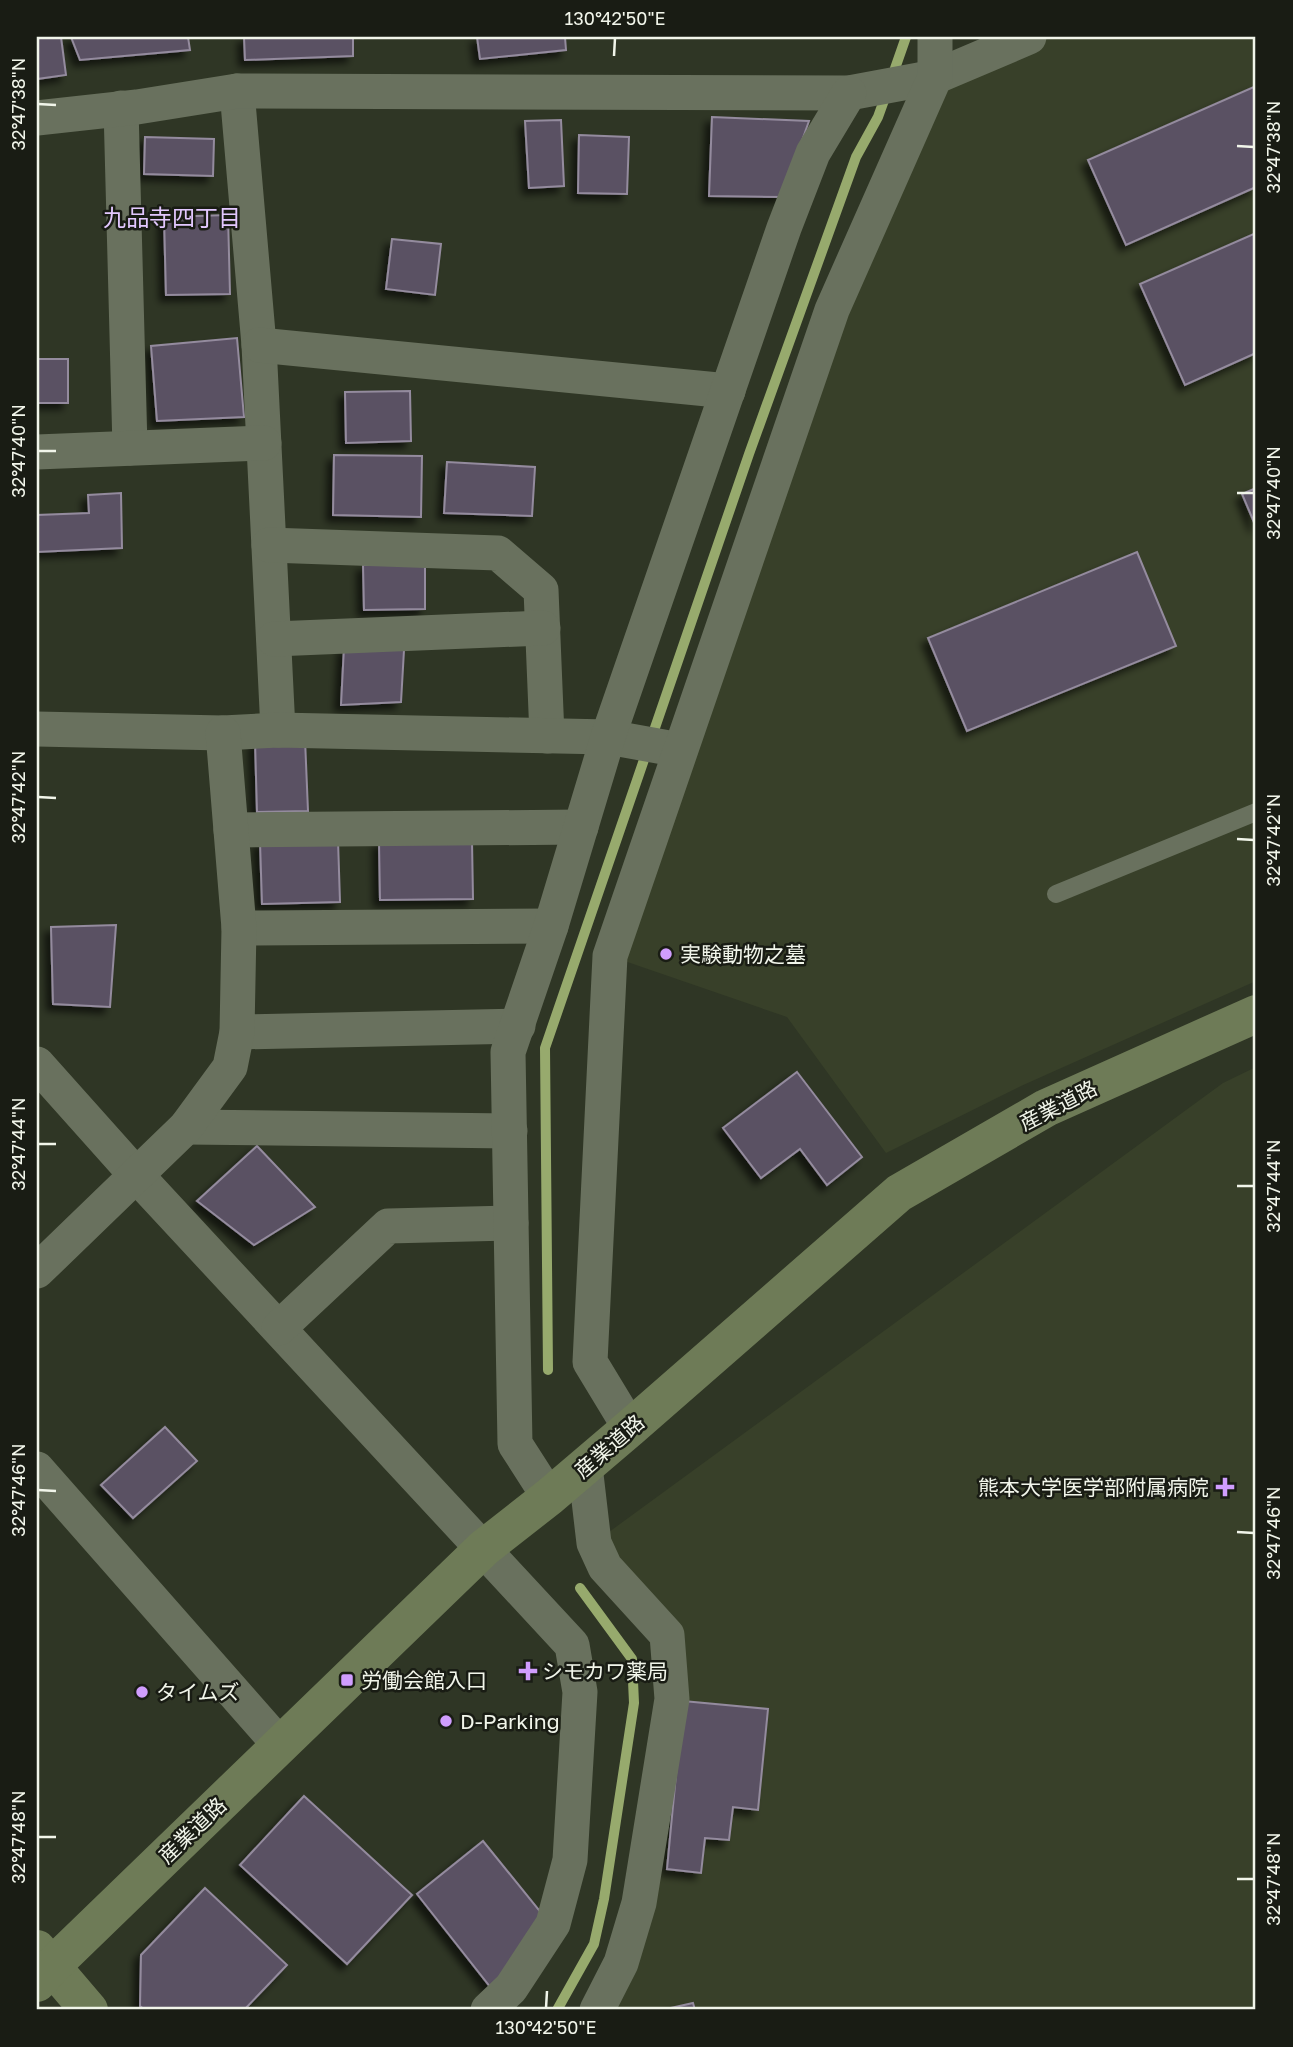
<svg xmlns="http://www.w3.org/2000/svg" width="1293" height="2047" font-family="'Golos Text','Noto Sans JP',sans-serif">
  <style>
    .built { fill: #384029 }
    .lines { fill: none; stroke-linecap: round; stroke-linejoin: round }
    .stream { stroke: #97aa6d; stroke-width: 10 }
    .building { fill: #5a5163; stroke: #948b9e; stroke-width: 2; filter: url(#shadow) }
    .lane { stroke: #69715e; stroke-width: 18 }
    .street { stroke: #69715e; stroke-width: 35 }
    .secondary { stroke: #6e7b57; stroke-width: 38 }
    .ticks { fill: none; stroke: #f1f5ea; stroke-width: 2.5 }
    .poi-dot { fill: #d09dfe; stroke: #191c14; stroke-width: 2.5 }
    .labels { text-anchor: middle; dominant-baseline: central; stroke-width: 5; stroke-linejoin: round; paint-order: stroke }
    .poi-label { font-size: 21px; fill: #f1f5ea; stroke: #191c14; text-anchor: start }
    .street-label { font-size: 21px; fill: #f1f5ea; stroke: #191c14 }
    .neighbourhood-label { font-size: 23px; fill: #e3c8ff; stroke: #191c14 }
    .neatline { fill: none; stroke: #f1f5ea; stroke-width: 2.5 }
    .ticks-label { font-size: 18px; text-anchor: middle; fill: #f1f5ea }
  </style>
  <defs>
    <filter id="shadow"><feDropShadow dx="-6" dy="6" stdDeviation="3.5" flood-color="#0009"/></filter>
  </defs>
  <rect width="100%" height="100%" fill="#2f3625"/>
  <g class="built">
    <polygon points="1040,37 1256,37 1256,981 1021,1086 886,1153 787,1017 610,956 935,77"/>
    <polygon points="1256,1067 1256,2010 597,2010 621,1963 667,1635 594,1543 1223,1083"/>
  </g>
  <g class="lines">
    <g class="stream">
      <polyline points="892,77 906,37"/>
      <polyline points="548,1370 545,1048 749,454 856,157 878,117 887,92"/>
      <polyline points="557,2010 594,1944 604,1899 634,1703 632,1659 580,1588"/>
    </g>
  </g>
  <g class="building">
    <polygon points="37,37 61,37 66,75 37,79"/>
    <polygon points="71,37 188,37 190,50 80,60"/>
    <polygon points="244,37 353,37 353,56 245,60"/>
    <polygon points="477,37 565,37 566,50 480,59"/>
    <polygon points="1256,86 1256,187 1126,245 1088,160"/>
    <polygon points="712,117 809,121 782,197 709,196"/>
    <polygon points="561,120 564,186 529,188 525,121"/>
    <polygon points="579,135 629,137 627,194 578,193"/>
    <polygon points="145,137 214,139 213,176 144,174"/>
    <polygon points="228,215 230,294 166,295 164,217"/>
    <polygon points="1256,233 1256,353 1185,385 1140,284"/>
    <polygon points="392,239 441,244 435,295 386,289"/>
    <polygon points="237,338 244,417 157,421 151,346"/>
    <rect x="37" y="359" width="31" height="44"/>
    <polygon points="410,391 411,441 346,443 345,392"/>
    <polygon points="334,455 422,456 421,517 333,515"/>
    <polygon points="447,462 535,467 532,516 444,513"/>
    <polygon points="1256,488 1256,527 1242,494"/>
    <polygon points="121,493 122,548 37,552 37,515 89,513 88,495"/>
    <polygon points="1137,552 1176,646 967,731 928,638"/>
    <polygon points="425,564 425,609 364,610 363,565"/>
    <polygon points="344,647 404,650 401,702 341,705"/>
    <polygon points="305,739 308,811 257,812 255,741"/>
    <polygon points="338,840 340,902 262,904 260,842"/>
    <polygon points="472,841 473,899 380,900 379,842"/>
    <polygon points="116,925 110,1007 53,1004 51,927"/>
    <polygon points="797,1072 862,1157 827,1185 800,1149 761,1178 723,1128"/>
    <polygon points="257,1146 315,1207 254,1245 197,1201"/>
    <polygon points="165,1427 197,1461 133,1518 101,1485"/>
    <polygon points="683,1701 768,1709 758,1810 733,1807 729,1840 705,1838 701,1873 667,1869"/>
    <polygon points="304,1796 412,1895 347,1964 240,1865"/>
    <polygon points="483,1841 547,1920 495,1993 417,1894"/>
    <polygon points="205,1888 287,1965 244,2010 145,2010 140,2006 141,1955"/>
    <polygon points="693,2003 695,2010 662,2010"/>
  </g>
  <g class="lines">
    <polyline class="lane" points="1056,894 1256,812"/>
    <g class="street">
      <polyline points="237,91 259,345 278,730"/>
      <polyline points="121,108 130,448"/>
      <polyline points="37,118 137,107 237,91 849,93 935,77 1029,37"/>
      <polyline points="259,345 728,391"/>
      <polyline points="37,452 264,443"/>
      <polyline points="269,545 498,553 541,590 547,736"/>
      <polyline points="274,639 543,628"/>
      <polyline points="37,729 223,733 278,730 608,737 680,750"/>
      <polyline points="231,830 581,827"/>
      <polyline points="239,928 551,926"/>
      <polyline points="237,1032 518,1026"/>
      <polyline points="37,1064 137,1176 572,1645 580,1692 570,1860 553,1924 511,1988 488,2010"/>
      <polyline points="186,1127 510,1131"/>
      <polyline points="37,1271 186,1127 230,1067 237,1032 239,928 223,733"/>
      <polyline points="279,1328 388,1226 511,1223"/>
      <polyline points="630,1428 590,1362 610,956 832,310 935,77 935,37"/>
      <polyline points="585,1466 594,1543 605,1567 667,1635 672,1699 639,1903 621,1963 597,2010"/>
      <polyline points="37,1469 280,1745"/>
      <polyline points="549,1497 515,1444 508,1052 551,926 608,737 784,228 813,153 849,93"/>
    </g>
    <g class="secondary">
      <polyline points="37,1949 89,2010"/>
      <polyline points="37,1983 52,1966 484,1548 549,1497 630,1428 899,1193 1046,1108 1256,1014"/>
    </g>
  </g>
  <path class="ticks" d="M614,56l1,-18M38,104l18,1M1237,146l17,1M38,451h18M1237,493h17M38,797l18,1M1237,839l17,1M38,1144h18M1237,1186h17M38,1490l18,1M1237,1532l17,1M38,1837h18M1237,1879h17M546,2008l1,-17"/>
  <g class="poi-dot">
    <circle cx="666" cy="954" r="7"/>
    <path d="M1221.5 1476.5h7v7h7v7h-7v7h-7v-7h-7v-7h7z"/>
    <path d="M524.5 1660.5h7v7h7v7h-7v7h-7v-7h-7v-7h7z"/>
    <rect x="340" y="1673" width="14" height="14" rx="3.5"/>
    <circle cx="142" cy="1692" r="7"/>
    <circle cx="446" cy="1721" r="7"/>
  </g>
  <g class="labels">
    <g class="poi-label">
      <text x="680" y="954">実験動物之墓</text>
      <text x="1209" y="1487" text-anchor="end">熊本大学医学部附属病院</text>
      <text x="542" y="1671">シモカワ薬局</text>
      <text x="361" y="1680">労働会館入口</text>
      <text x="156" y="1692">タイムズ</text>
      <text x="460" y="1721">D-Parking</text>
    </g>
    <g class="street-label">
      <text transform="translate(1058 1105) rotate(-27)">産業道路</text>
      <text transform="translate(609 1446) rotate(-41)">産業道路</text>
      <text transform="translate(192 1830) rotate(-44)">産業道路</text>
    </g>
    <g class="neighbourhood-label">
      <text x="172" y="217">九品寺四丁目</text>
    </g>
  </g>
  <rect width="1293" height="2047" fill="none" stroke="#191c14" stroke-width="77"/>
  <rect x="38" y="38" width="1216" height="1970" class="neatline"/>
  <g class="ticks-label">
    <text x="615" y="25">130°42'50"E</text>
    <text transform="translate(19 104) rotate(-90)" y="6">32°47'38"N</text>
    <text transform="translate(1274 147) rotate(-90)" y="6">32°47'38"N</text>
    <text transform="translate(19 451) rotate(-90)" y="6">32°47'40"N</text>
    <text transform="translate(1274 493) rotate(-90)" y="6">32°47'40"N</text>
    <text transform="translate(19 797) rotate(-90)" y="6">32°47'42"N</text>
    <text transform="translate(1274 840) rotate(-90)" y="6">32°47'42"N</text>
    <text transform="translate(19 1144) rotate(-90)" y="6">32°47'44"N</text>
    <text transform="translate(1274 1186) rotate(-90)" y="6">32°47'44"N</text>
    <text transform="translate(19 1490) rotate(-90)" y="6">32°47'46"N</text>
    <text transform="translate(1274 1533) rotate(-90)" y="6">32°47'46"N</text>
    <text transform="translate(19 1837) rotate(-90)" y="6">32°47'48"N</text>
    <text transform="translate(1274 1879) rotate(-90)" y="6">32°47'48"N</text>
    <text x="546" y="2034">130°42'50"E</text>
  </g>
</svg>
